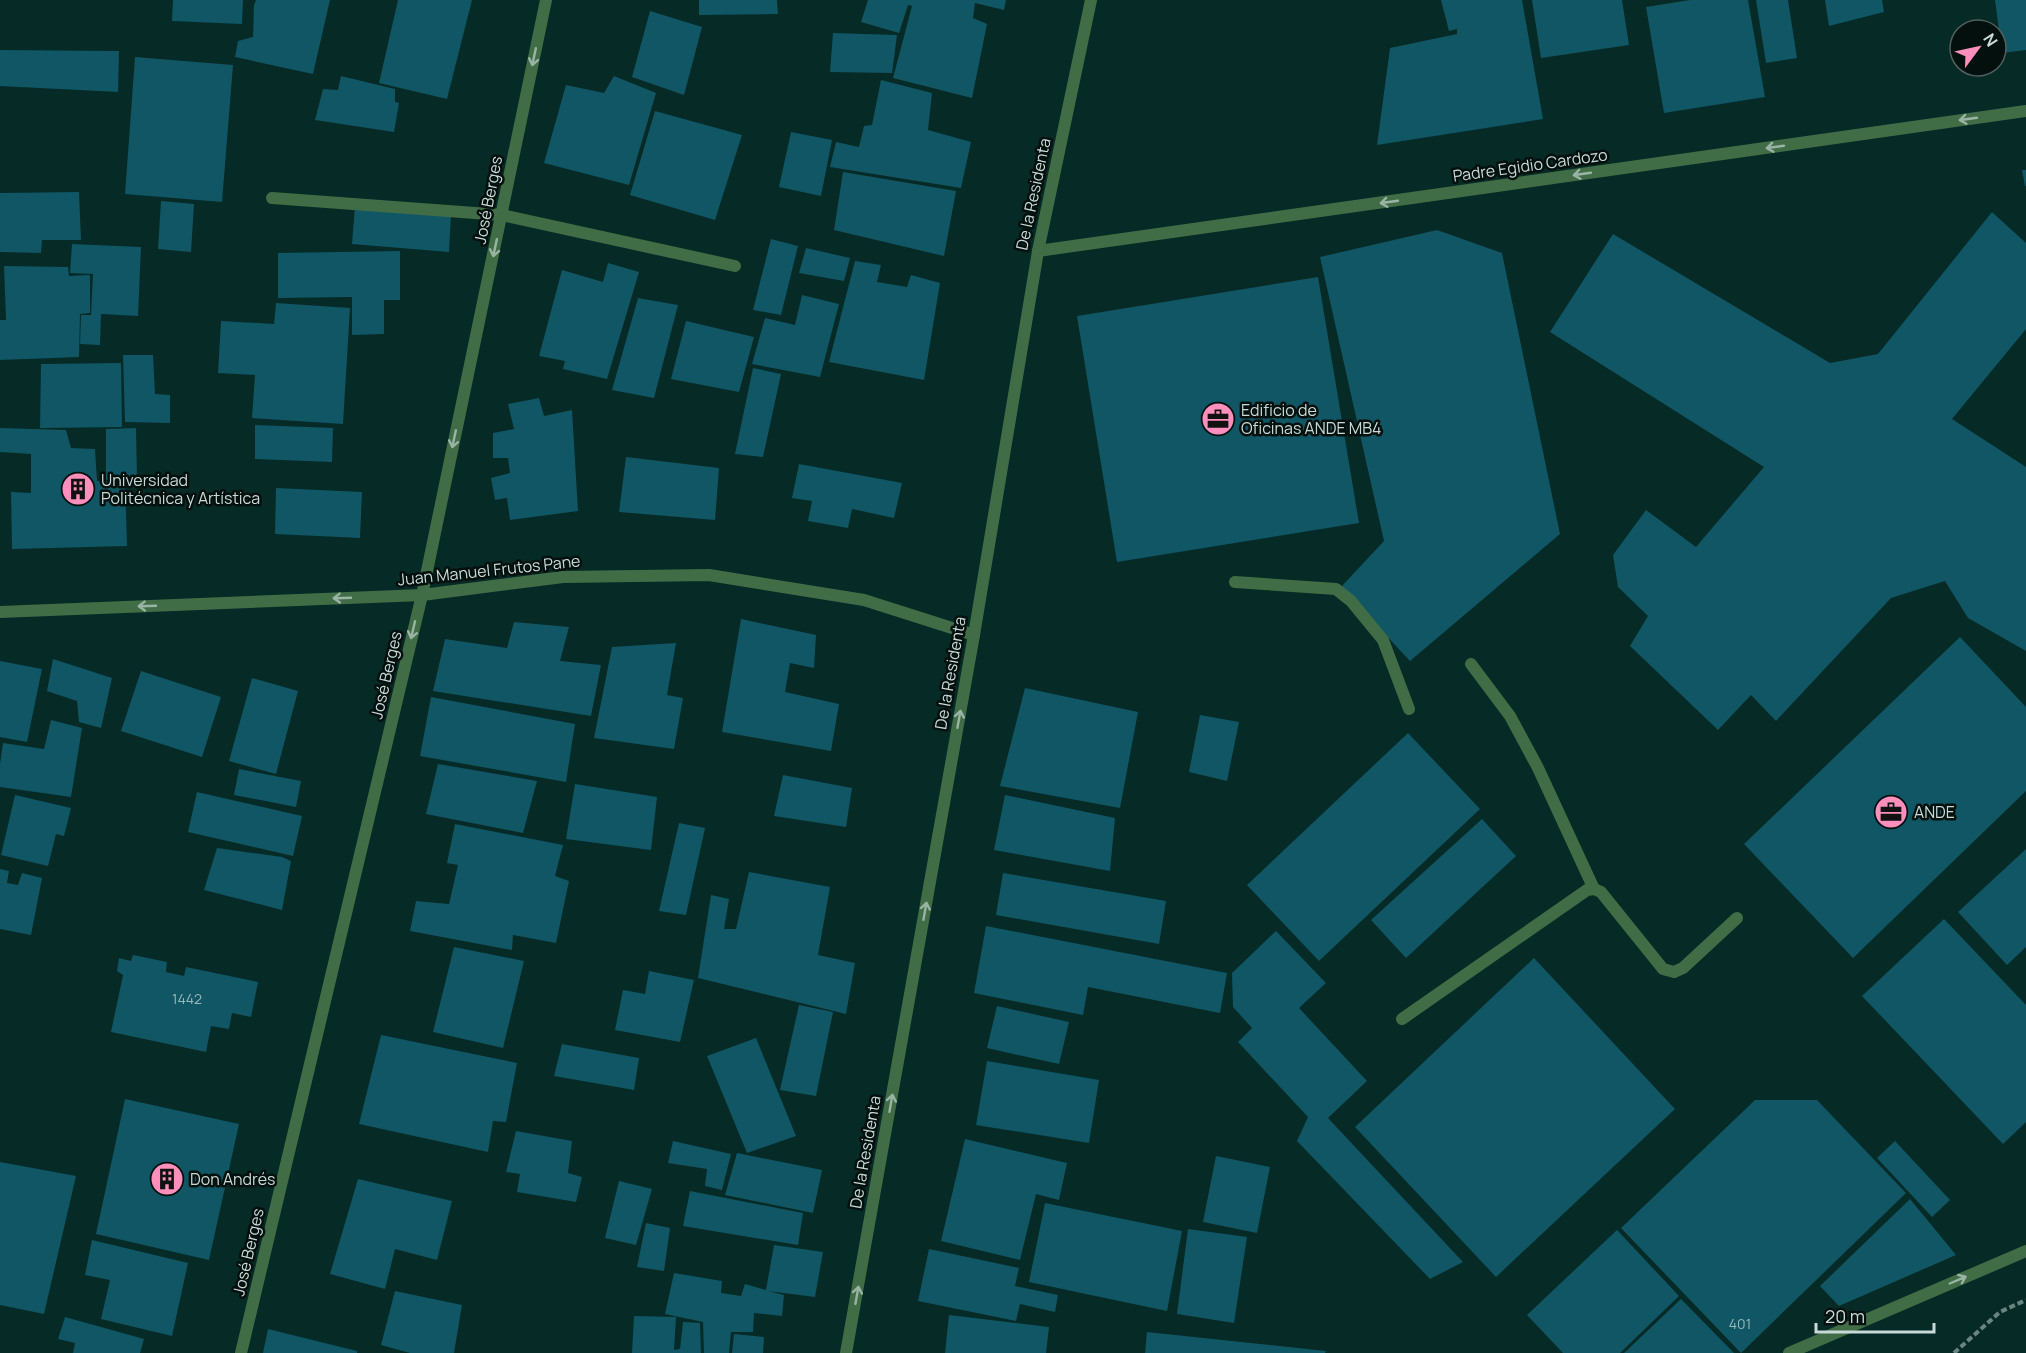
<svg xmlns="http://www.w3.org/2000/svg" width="2026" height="1353" font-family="Manrope,sans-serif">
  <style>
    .building { fill: #105665 }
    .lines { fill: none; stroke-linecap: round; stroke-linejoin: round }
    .path { stroke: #6a8481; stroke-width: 4; stroke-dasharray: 6 3; stroke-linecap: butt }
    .lane { stroke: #416d46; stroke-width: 12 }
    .street { stroke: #416d46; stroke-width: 12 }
    .oneway { stroke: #99b4a4 }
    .labels { text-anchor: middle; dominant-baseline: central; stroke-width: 5; stroke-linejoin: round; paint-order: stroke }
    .number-label { font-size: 14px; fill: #9ab9ba }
    .street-label { font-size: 16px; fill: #c8dad7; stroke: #04100e }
    .poi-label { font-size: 16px; fill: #c8dad7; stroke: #04100e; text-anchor: start }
  </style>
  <rect width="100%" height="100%" fill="#062a25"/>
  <g class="building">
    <polygon points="173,0 243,0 242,24 172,21"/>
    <polygon points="256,0 330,0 313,74 235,57 238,41 253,37 254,5"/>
    <polygon points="398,0 472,0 447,99 379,83"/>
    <polygon points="699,0 777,0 778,14 699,15"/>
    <polygon points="868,0 1006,0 1004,10 975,3 973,18 987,24 972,98 893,78 912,6 908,5 899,33 861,22"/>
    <polygon points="1441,0 1522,0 1543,119 1377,145 1390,48 1457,34 1457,29 1449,31"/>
    <polygon points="1532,0 1622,0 1629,45 1541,58"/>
    <polygon points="1690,0 1748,0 1765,97 1664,113 1646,7"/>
    <polygon points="1756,0 1788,0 1797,58 1766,63"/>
    <polygon points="1825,0 1882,0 1884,12 1829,26"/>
    <polygon points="1995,0 2026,0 2026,50 2002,53"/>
    <polygon points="650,11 702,27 684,95 632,77"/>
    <polygon points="833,33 897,35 892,73 830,72"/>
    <polygon points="0,50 119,51 118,92 0,86"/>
    <polygon points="135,57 233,65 222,202 125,194"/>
    <polygon points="341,76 395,89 395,102 399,103 394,132 315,120 323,89 338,90"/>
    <polygon points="614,76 656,93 629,185 544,163 566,85 604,93"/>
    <polygon points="881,80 932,93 928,130 971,142 961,188 830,167 836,142 859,147 864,126 872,125"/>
    <polygon points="655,111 742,135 715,220 630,195"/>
    <polygon points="791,132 832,140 821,196 779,187"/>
    <polygon points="2022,170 2026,170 2026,186 2025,186"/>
    <polygon points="843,172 956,191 944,256 834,230"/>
    <polygon points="79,192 81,240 42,240 41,253 0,252 0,193"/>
    <polygon points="161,201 194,204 191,252 158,249"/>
    <polygon points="355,206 451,214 449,252 352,244"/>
    <polygon points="1992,212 2026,243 2026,329 1952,419 2026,467 2026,651 1968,618 1945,581 1891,598 1776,721 1751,695 1718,730 1630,646 1648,616 1618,587 1613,555 1646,510 1696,547 1764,467 1550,332 1613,234 1830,363 1878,354"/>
    <polygon points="1437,230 1502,253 1560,534 1410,661 1341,587 1384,541 1320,257"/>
    <polygon points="771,239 798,246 781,315 753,310"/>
    <polygon points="72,244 141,247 138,316 101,314 100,345 80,344 81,315 91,315 93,274 70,273"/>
    <polygon points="806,248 850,258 844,281 799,273"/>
    <polygon points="400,251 400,300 384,300 384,334 352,335 352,297 278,298 278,253"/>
    <polygon points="855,261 881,265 877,282 907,287 911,275 940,283 924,380 829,362"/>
    <polygon points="608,263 639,272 607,379 563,369 565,361 539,356 562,270 603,282"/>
    <polygon points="4,266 68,267 69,276 90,275 90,313 80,314 79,357 0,360 0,320 6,320"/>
    <polygon points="1318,277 1359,523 1117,562 1077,316"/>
    <polygon points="802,295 839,304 820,377 752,364 765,318 795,325"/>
    <polygon points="638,298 678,305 654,398 612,390"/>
    <polygon points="276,303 350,308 343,424 252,418 255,375 218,373 221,321 274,324"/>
    <polygon points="686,321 754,337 739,392 671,379"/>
    <polygon points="123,355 153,355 155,394 170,395 170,423 125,422"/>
    <polygon points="121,363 122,427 40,428 41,364"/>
    <polygon points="753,368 781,374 763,457 735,454"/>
    <polygon points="539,398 544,416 572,410 578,511 510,520 507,498 495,500 491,478 510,473 508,458 493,458 493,433 514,429 508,404"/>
    <polygon points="255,425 333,428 332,462 255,459"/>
    <polygon points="0,428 66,430 71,448 95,449 97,481 125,482 127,546 12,549 11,492 31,493 31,454 0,452"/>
    <polygon points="136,428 137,479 106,480 106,429"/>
    <polygon points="626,457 719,468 715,520 619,512"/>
    <polygon points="799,464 902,483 894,518 852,509 848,528 808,521 812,501 792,498"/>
    <polygon points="276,488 362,492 360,538 275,534"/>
    <polygon points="741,619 816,635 814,668 790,663 785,692 839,704 831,751 722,732"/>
    <polygon points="514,622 569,627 560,661 601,665 591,716 433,691 445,639 507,648"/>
    <polygon points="1960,637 2026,707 2026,791 1853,958 1744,844"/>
    <polygon points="676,643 667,695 683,698 674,749 594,738 612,647"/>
    <polygon points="53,659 112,678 101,728 79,722 77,701 47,691"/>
    <polygon points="0,661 42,669 27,742 0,737"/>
    <polygon points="141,671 221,697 202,757 121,731"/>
    <polygon points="252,678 298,691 276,774 229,761"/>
    <polygon points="1025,688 1138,712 1120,808 1000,786"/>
    <polygon points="431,697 575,724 566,782 420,756"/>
    <polygon points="1200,715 1239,722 1227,781 1189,772"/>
    <polygon points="51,720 82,728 71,797 0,787 0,764 3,743 44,749"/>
    <polygon points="1408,733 1480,809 1319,961 1247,885"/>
    <polygon points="438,764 537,781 523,833 426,814"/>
    <polygon points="239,769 301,781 296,807 234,795"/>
    <polygon points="783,775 852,788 846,827 774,816"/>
    <polygon points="575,784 657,797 651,850 566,839"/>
    <polygon points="197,792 302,816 293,856 188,832"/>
    <polygon points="15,795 71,808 64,836 56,834 48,866 1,855"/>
    <polygon points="1005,795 1115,818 1110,871 994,850"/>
    <polygon points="1482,819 1516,856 1406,958 1371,920"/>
    <polygon points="679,823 705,828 686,915 659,911"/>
    <polygon points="455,824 563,845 555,876 569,881 556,943 513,935 512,950 410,931 416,901 449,904 458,865 447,863"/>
    <polygon points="217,848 282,857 291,861 282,910 204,890"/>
    <polygon points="2026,849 2026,947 2007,965 1958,912"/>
    <polygon points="0,869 9,871 7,883 18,885 22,873 42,878 31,935 0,929"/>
    <polygon points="749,872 830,887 818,955 855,963 846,1014 698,978 711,895 729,899 724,929 736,929"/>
    <polygon points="1003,873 1166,901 1159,944 996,915"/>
    <polygon points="1944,919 2026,1005 2026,1122 2003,1144 1862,996"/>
    <polygon points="986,926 1227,973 1220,1013 1088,987 1083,1015 974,993"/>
    <polygon points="1276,931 1326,983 1299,1008 1367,1081 1328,1118 1463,1262 1430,1279 1297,1141 1308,1117 1238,1042 1252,1028 1233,1007 1232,973"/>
    <polygon points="454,947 524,961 503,1048 433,1032"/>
    <polygon points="133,955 167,962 166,972 184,976 186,967 258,982 251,1017 232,1013 229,1029 211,1026 206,1052 111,1032 123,975 117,971 119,958 131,961"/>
    <polygon points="1534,958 1675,1109 1496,1277 1355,1127"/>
    <polygon points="649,971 694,980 680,1042 615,1030 623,990 645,994"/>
    <polygon points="799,1005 833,1012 816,1096 780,1090"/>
    <polygon points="997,1006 1069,1022 1059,1064 987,1048"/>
    <polygon points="381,1035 517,1063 506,1122 493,1121 488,1152 359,1124"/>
    <polygon points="756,1038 796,1136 747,1153 707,1056"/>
    <polygon points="562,1044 639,1058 634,1090 554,1076"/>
    <polygon points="987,1061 1099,1080 1089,1143 976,1125"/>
    <polygon points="125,1099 239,1124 209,1260 96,1234"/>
    <polygon points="1755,1100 1817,1100 1906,1193 1741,1353 1621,1228"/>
    <polygon points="516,1131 572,1141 568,1173 582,1177 576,1202 517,1192 520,1174 506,1172"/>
    <polygon points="965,1139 1067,1163 1059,1200 1036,1194 1020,1260 941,1241"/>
    <polygon points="673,1141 731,1154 722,1190 705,1186 707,1169 668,1163"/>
    <polygon points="1895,1141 1950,1200 1932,1217 1877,1158"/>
    <polygon points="737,1153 822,1170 813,1213 725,1195"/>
    <polygon points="1216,1156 1270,1167 1257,1233 1203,1222"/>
    <polygon points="0,1162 76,1176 44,1314 0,1305"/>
    <polygon points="358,1179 452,1201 437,1260 395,1249 385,1289 330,1274"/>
    <polygon points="619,1181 652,1189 636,1245 605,1238"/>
    <polygon points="690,1191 803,1213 798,1245 683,1226"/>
    <polygon points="1910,1199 1956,1255 1839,1306 1820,1286"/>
    <polygon points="1045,1203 1182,1231 1167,1311 1029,1282"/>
    <polygon points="646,1223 670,1228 664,1271 637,1267"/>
    <polygon points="1188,1229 1247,1237 1234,1323 1177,1314"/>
    <polygon points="1617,1230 1679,1296 1620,1353 1563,1353 1527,1315"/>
    <polygon points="92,1240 188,1263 172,1336 101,1319 110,1280 85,1275"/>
    <polygon points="774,1245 823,1252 815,1297 768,1291 784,1295 782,1316 754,1313 753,1332 731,1332 729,1353 704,1353 703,1322 665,1314 674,1273 722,1281 721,1293 741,1296 745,1284 766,1290"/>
    <polygon points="929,1249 1019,1268 1015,1286 1058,1295 1055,1312 1020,1304 1016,1321 918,1301"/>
    <polygon points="395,1291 462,1305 454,1353 410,1353 381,1345"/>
    <polygon points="1681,1299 1734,1353 1624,1353"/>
    <polygon points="949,1315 1049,1327 1046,1353 945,1353"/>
    <polygon points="634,1316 676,1317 674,1350 680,1349 683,1322 700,1323 701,1353 632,1353"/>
    <polygon points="65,1317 144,1339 140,1353 73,1353 75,1343 58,1339"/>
    <polygon points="268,1329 357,1351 357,1353 263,1353"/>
    <polygon points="1147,1332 1326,1351 1325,1353 1145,1353"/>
    <polygon points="734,1334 764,1337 763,1353 732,1353"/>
  </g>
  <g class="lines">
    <polyline class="path" points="1954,1353 2000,1312 2026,1300"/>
    <g class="lane">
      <polyline points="272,198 502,215 735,266"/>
      <polyline points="1235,582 1336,589 1351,601 1383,640 1409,709"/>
      <polyline points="1471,664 1510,716 1538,768 1594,889"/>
      <polyline points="1402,1019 1587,890 1594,889 1601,892 1663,969 1674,972 1683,968 1737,918"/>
    </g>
    <g class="street">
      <polyline points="1038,251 2026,111"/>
      <polyline points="0,612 422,595 563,577 709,575 864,600 974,635"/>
      <polyline points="241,1353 422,595 546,0"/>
      <polyline points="846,1353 974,635 1038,251 1091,0"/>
      <polyline points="1789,1353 2026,1251"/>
    </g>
  </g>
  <defs><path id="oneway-shaft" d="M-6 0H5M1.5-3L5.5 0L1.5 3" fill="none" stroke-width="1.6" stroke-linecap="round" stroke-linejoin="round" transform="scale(1.5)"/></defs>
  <g class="oneway">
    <use href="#oneway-shaft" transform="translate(534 57) rotate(102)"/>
    <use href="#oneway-shaft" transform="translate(1968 119) rotate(172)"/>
    <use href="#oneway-shaft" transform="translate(1775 147) rotate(172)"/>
    <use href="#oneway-shaft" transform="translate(1582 174) rotate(172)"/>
    <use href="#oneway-shaft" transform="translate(1389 202) rotate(172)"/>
    <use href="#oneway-shaft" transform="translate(495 248) rotate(102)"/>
    <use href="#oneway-shaft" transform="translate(454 439) rotate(102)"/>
    <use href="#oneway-shaft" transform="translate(342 598) rotate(178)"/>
    <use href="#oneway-shaft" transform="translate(147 606) rotate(178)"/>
    <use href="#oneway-shaft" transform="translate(413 630) rotate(103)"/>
    <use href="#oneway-shaft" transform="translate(959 719) rotate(-80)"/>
    <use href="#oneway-shaft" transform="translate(925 911) rotate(-80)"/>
    <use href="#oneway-shaft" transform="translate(891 1103) rotate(-80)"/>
    <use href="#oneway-shaft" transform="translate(1958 1280) rotate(-23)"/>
    <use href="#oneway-shaft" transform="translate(857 1295) rotate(-80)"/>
  </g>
  <defs>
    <g id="office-disc" transform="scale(1.725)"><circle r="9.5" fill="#fe8ebc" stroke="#04100e"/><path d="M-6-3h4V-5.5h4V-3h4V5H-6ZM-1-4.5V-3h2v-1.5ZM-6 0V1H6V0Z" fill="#111"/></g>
    <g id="building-disc" transform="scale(1.725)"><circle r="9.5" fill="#fe8ebc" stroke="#04100e"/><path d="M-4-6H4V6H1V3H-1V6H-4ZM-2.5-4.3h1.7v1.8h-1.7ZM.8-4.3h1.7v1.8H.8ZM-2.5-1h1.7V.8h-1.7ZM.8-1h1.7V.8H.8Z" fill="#111"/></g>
  </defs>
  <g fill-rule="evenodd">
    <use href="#office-disc" x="1218" y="419"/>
    <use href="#building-disc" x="78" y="489"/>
    <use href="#office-disc" x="1891" y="812"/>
    <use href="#building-disc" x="167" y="1179"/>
  </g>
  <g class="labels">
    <g class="number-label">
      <text x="187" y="998">1442</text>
      <text x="1740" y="1323">401</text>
    </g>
    <g class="street-label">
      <text transform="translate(1530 165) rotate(-8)">Padre Egidio Cardozo</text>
      <text transform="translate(1033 194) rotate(-78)">De la Residenta</text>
      <text transform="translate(488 200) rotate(-79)">José Berges</text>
      <text transform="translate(489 570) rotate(-6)">Juan Manuel Frutos Pane</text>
      <text transform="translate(950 673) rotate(-80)">De la Residenta</text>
      <text transform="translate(386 675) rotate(-77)">José Berges</text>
      <text transform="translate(865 1152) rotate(-80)">De la Residenta</text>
      <text transform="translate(248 1252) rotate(-77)">José Berges</text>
    </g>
    <g class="poi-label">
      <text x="1241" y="410">Edificio de<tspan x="1241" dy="18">Oficinas ANDE MB4</tspan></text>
      <text x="101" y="480">Universidad<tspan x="101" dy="18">Politécnica y Artística</tspan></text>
      <text x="1914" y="812">ANDE</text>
      <text x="190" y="1179">Don Andrés</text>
    </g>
  </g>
  <g transform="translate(1978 48) rotate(57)"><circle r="28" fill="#04100e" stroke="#52615e" stroke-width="1.5"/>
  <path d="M0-4.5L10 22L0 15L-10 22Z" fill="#fe8ebc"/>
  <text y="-9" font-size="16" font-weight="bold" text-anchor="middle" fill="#c8dad7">N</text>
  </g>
  <path d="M1816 1323v9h118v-9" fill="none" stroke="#c8dad7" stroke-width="3"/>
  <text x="1825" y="1323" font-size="18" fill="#c8dad7" stroke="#04100e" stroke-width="4.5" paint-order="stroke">20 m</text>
</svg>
